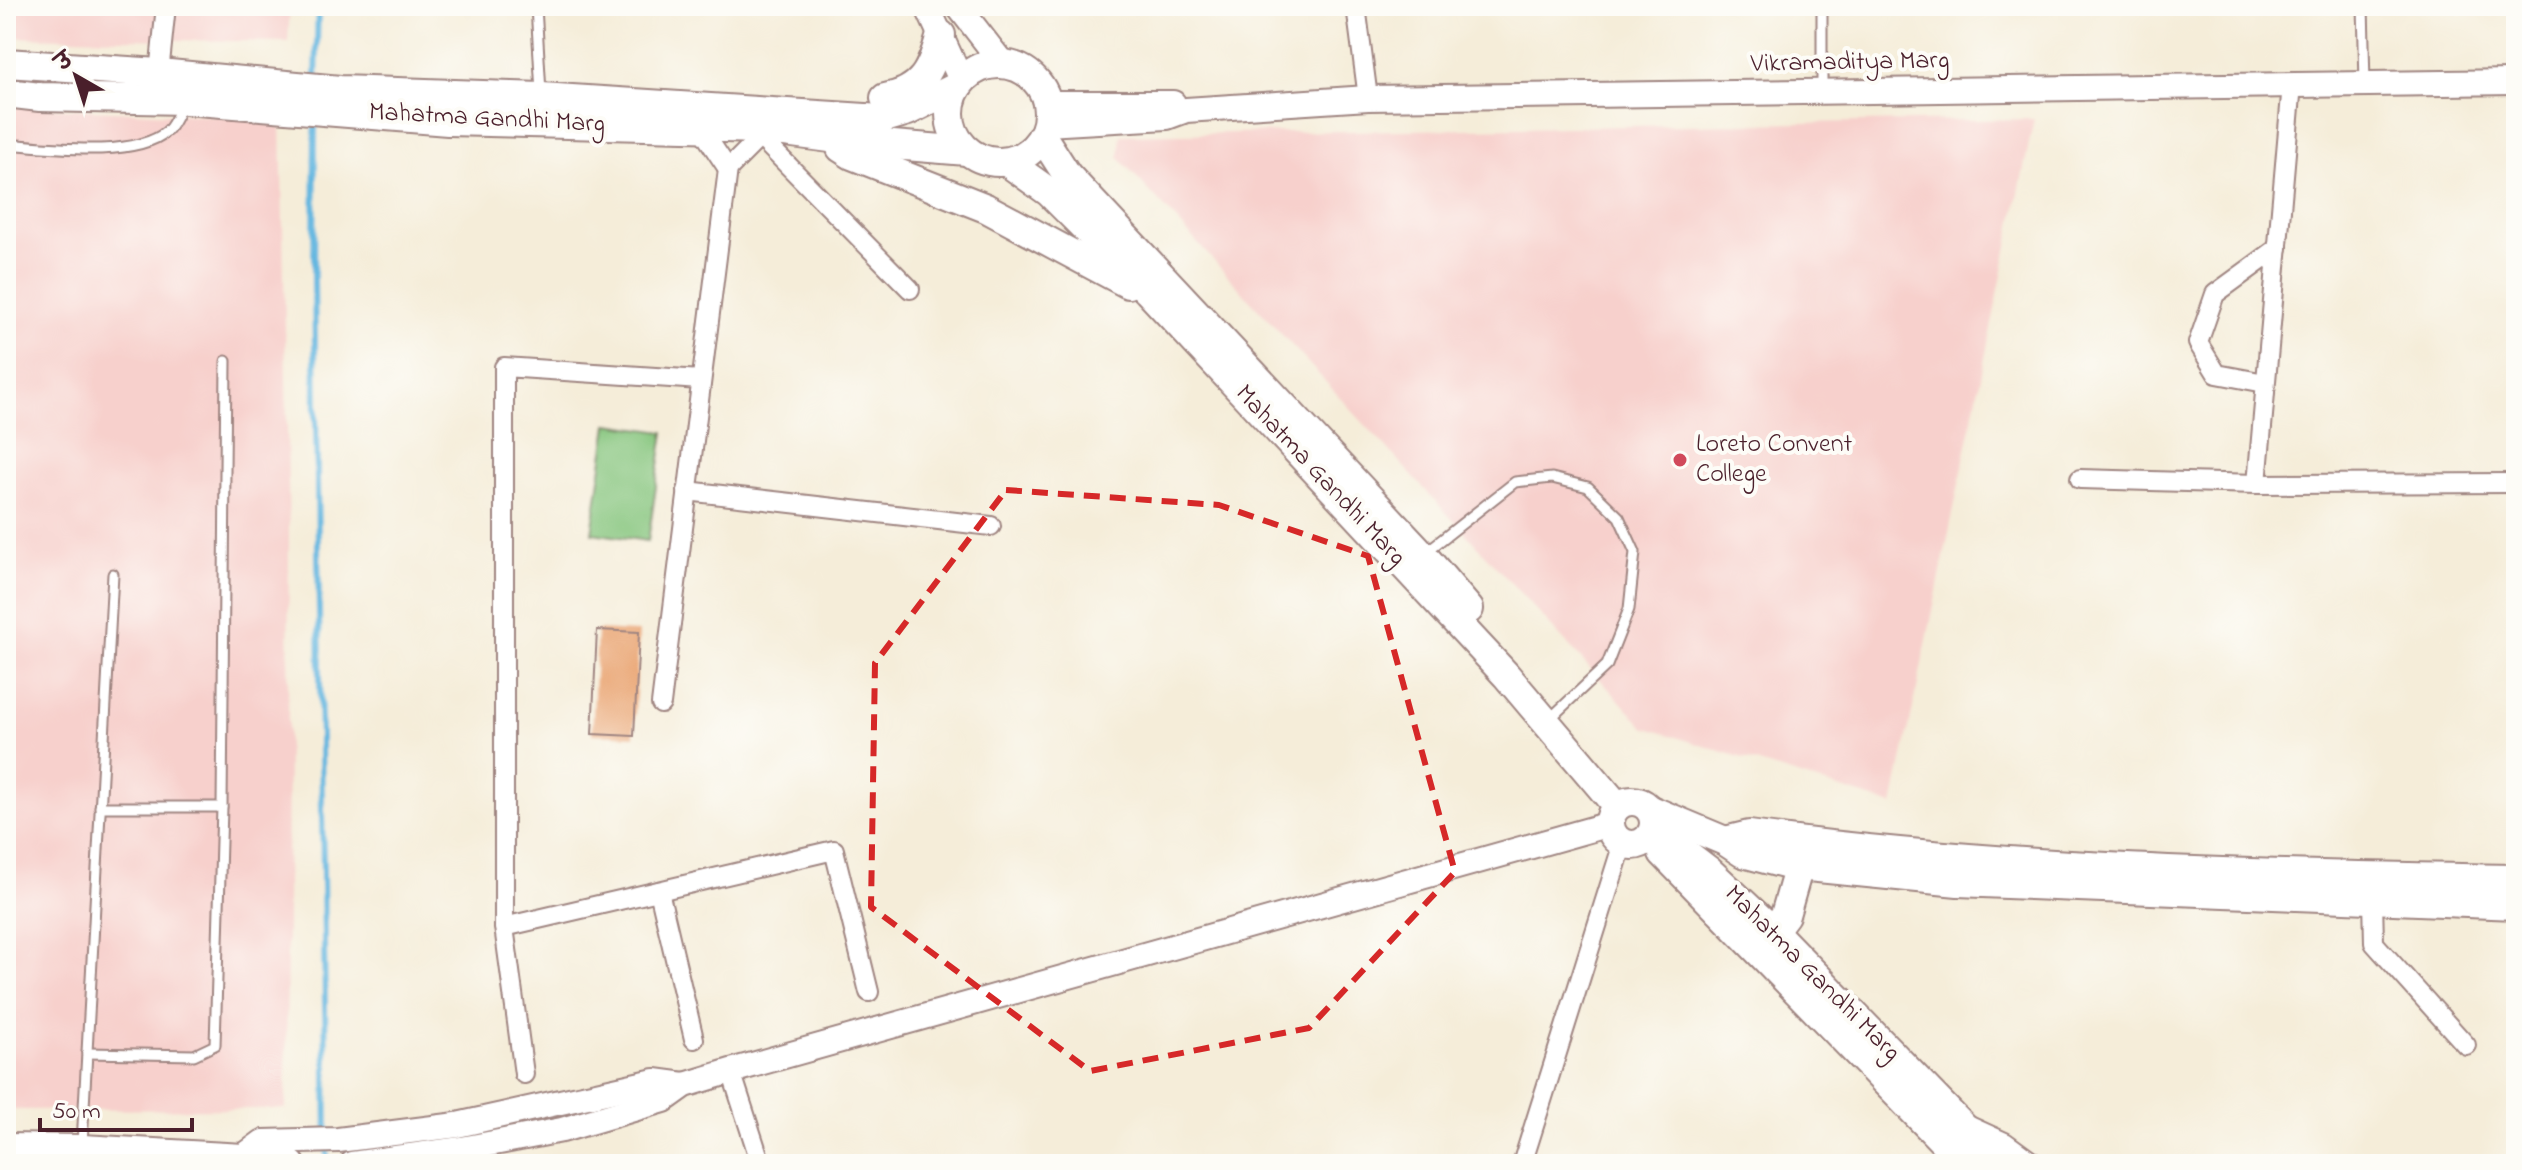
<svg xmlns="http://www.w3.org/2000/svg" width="2522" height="1170" font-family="'Indie Flower','Playpen Sans Deva',sans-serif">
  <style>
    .built { fill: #f7d0cc }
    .green { fill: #85c57d; stroke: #687254; stroke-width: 2 }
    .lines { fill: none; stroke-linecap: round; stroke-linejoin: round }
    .stream { stroke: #65b7e0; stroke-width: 6 }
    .building { fill: #e9a370 }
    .lane-casing { stroke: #a08682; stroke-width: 13 }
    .street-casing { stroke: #a08682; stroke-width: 22 }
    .secondary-casing { stroke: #a08682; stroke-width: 28 }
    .primary-casing { stroke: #a08682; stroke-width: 32 }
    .lane { stroke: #fff; stroke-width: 9 }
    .street { stroke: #fff; stroke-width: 18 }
    .secondary { stroke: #fff; stroke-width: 24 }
    .primary { stroke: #fff; stroke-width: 28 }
    .marked { fill: none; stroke: #d62828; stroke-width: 6; stroke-dasharray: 16 10; stroke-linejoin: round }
    .poi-dot { fill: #d1495b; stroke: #fdfcf7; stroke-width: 3 }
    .labels { text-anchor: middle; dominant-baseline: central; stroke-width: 8; stroke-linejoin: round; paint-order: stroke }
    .street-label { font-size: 26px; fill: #4a1f2b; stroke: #fdfcf7 }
    .poi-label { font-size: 26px; fill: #4a1f2b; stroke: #fdfcf7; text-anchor: start }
  </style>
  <rect width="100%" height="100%" fill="#fdfcf7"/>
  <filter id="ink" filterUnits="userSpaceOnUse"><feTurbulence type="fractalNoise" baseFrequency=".0125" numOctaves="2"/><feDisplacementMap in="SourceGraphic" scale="16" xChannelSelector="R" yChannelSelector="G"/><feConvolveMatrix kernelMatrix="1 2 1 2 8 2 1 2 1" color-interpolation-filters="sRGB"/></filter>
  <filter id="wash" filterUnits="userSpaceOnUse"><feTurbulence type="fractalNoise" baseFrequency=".006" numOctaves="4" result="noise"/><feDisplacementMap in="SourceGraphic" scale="32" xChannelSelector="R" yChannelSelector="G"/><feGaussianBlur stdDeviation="1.8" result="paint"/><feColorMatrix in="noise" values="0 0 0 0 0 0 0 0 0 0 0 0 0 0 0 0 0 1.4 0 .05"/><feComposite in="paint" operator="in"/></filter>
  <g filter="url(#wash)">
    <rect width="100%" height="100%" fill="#f5edd9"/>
    <g class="built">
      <polygon points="6,6 290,6 288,42 6,37"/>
      <polygon points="6,106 281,119 289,534 286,1109 6,1110"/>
      <polygon points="2034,119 1893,805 1644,727 1119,158 1121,135"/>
    </g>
    <polygon class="green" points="608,424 664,432 648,541 592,533"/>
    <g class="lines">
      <g class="stream">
        <polyline points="316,81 318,6"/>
        <polyline points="315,120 314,282 327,1136"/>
        <polyline points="327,1148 327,1164"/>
      </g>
    </g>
    <g id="blocks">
      <polygon class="building" points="597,630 639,632 634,736 592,734"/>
    </g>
  </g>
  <g filter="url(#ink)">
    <use href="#blocks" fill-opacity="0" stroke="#a08682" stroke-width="2"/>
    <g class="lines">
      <g class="lane-casing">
        <g id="lane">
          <polyline points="536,6 541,93"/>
          <polyline points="2363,6 2365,83"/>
          <polyline points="1822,91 1822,6"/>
          <path d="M6,144c40,3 130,15 161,-13 7,-6 12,-20 16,-28"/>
          <polyline points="1426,552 1515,482 1552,478 1588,487 1619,517 1635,552 1629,609 1607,665 1556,713"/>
          <polyline points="100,807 222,807"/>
          <polyline points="87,1053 194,1055 215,1045 222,807 226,361"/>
          <polyline points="82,1144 113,574"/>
        </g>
      </g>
      <g class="street-casing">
        <g id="street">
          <polyline points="1356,6 1368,98"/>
          <polyline points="159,73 166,6"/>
          <polyline points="705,127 706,136 728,169 760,137 762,129"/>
          <polyline points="760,137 910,289"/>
          <polyline points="2265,383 2217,374 2198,343 2215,294 2278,248"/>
          <polyline points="2080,479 2257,484 2516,483"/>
          <polyline points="2257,484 2292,84"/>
          <polyline points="687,491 991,526"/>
          <polyline points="661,704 728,169"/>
          <polyline points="659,891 694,1039"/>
          <polyline points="2373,899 2374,943 2466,1045"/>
          <polyline points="504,927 834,850 869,992"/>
          <polyline points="731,1071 761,1164"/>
          <polyline points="524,1074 504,927 504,367 701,380"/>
          <polyline points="1522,1164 1623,843"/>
        </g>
      </g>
      <g class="secondary-casing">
        <g id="secondary">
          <polyline points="927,6 961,80"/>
          <polyline points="958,6 1003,64"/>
          <polyline points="1048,103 1173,103"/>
          <polyline points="1046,124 1167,117 1186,110 1368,98 2516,82"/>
          <polyline points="1969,1129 2004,1145 2030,1164"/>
          <polyline points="6,1146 82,1147 244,1156 254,1162 293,1164"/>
          <polyline points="244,1156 263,1142 338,1140 457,1125 655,1081 685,1085"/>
          <polyline points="352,1164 462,1149 562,1130 664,1100 685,1085 731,1071 1610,824"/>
        </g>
      </g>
      <g class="primary-casing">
        <g id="primary">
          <polyline points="6,63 159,73 340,90 541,97 881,119 908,111 958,86"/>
          <circle cx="999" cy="113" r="49"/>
          <polyline points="6,93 40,97 185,100 448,121 762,129 868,143 967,151"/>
          <path d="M885,98c39,-7 46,-29 56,-63"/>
          <polyline points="1042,136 1067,175 1423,555 1469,609"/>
          <polyline points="841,148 852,155 986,208 1128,284"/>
          <polyline points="1007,162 1049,192 1148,291 1506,675 1617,806"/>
          <circle cx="1632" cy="823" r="22"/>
          <polyline points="1651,810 1725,841 1743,853 1788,865 1958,882 2516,905"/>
          <polyline points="1654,829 1709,871 1773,931 1999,1164"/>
          <path d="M1725,841l24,-6c254,34 511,40 767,44"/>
          <polyline points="1663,853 1965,1164"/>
          <polyline points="1773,931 1785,915 1799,866"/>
        </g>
      </g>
      <use href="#lane" class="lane"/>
      <use href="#street" class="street"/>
      <use href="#secondary" class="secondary"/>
      <use href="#primary" class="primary"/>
    </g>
  </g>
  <path class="marked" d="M1006,490l213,15 149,51 87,316 -146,156 -219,43 -219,-164 4,-244z"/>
  <circle class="poi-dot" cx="1680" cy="460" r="8"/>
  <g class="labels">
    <g class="street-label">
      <text transform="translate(1850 63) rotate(-1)">Vikramaditya Marg</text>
      <text transform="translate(487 119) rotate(3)">Mahatma Gandhi Marg</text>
      <text transform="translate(1320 476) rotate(47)">Mahatma Gandhi Marg</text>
      <text transform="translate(1812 974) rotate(45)">Mahatma Gandhi Marg</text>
    </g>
    <g class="poi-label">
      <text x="1696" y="445">Loreto Convent<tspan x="1696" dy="30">College</tspan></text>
    </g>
  </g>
  <rect width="2522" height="1170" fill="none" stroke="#fdfcf7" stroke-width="32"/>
  <g transform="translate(76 76) rotate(321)" stroke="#fdfcf7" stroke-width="6" paint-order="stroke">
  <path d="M0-6L14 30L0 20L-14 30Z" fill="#4a1f2b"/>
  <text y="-12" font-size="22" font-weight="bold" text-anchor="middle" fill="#4a1f2b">उ</text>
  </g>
  <path d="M40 1118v12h152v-12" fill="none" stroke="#4a1f2b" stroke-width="4"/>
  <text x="52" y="1118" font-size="24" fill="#4a1f2b" stroke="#fdfcf7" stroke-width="6" paint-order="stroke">50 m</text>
</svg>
